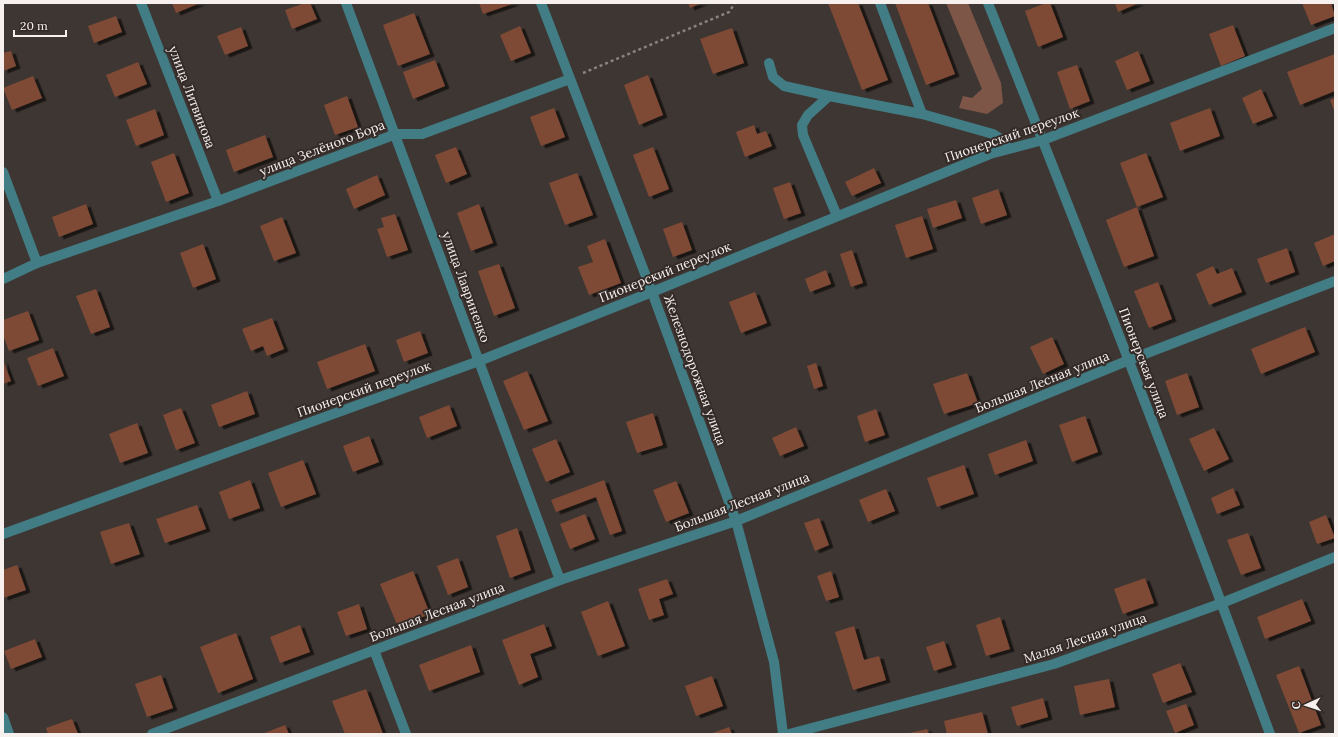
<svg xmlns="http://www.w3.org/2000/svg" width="1338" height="737" font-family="Lora,serif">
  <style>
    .green { fill: #7d5647 }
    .building { fill: #7e4a35; filter: url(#shadow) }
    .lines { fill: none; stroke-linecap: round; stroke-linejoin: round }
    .path { stroke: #89827f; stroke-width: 2.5; stroke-dasharray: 3 3; stroke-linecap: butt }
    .service { stroke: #427c84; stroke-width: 10 }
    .minor { stroke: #427c84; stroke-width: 10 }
    .tertiary { stroke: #427c84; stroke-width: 10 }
    .labels { text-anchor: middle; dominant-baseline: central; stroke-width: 4; stroke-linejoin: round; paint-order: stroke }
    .street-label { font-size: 13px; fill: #f6f0ee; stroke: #342b28 }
  </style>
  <defs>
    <filter id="shadow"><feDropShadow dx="4.5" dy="2.5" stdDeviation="0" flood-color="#0009"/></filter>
  </defs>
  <rect width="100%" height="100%" fill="#3e3632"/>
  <polygon class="green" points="946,3 968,3 1001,83 1003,103 987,114 959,108 963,96 972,98 982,89"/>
  <g class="building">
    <polygon points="172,3 200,3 176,13"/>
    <polygon points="305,3 310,3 317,19 292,29 285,10"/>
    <polygon points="479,3 515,3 483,14"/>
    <polygon points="688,3 702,3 690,8"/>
    <polygon points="828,3 858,3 888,80 862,90"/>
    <polygon points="895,3 928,3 955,74 926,85"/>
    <polygon points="1046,3 1050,3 1063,37 1038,47 1025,11"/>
    <polygon points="1115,3 1139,3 1118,12"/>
    <polygon points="1302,3 1331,3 1335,16 1311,25"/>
    <polygon points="414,13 430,54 398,66 383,25"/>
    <polygon points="116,16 122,32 94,43 88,26"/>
    <polygon points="1233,25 1245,56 1221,66 1209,34"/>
    <polygon points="520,26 531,53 511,61 500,35"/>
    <polygon points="241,27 248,46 225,55 217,36"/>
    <polygon points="732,28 744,63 713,74 700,39"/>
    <polygon points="11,51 16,66 3,71 3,53"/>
    <polygon points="1138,51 1150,81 1127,90 1115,61"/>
    <polygon points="1335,54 1335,91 1300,105 1287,72"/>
    <polygon points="435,60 445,86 413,99 403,72"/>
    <polygon points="138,62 147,84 115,97 106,75"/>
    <polygon points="1077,65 1090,101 1070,109 1057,72"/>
    <polygon points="648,75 663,115 639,125 624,85"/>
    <polygon points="33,76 42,98 12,110 3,88"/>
    <polygon points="1261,89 1273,116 1253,124 1242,98"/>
    <polygon points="347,96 358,127 335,135 324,105"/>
    <polygon points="1335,98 1335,113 1330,100"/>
    <polygon points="554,108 565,137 541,146 530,117"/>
    <polygon points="1210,108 1220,136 1180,151 1170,123"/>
    <polygon points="155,109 164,135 136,146 126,120"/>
    <polygon points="754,125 757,134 766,131 772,146 745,157 736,132"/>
    <polygon points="265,135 273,157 234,172 226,150"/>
    <polygon points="456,147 467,174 446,183 435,155"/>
    <polygon points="653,147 669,189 649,197 633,155"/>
    <polygon points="174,153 189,193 166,202 151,162"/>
    <polygon points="1146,153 1163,197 1137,207 1120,163"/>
    <polygon points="874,168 881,183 852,196 845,182"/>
    <polygon points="577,173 593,215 565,225 549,183"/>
    <polygon points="377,175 385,195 354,209 346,189"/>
    <polygon points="790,182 801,213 784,219 773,188"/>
    <polygon points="998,189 1007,215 981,224 972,198"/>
    <polygon points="956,200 962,218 933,228 927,209"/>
    <polygon points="86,204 93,224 59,237 52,217"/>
    <polygon points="479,204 493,243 471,251 457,213"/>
    <polygon points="1137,207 1154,256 1124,267 1106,220"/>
    <polygon points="395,214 408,250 387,257 377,229 384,227 381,218"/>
    <polygon points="922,216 933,249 906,258 895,225"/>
    <polygon points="282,217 296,253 274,261 260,226"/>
    <polygon points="682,222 692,250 673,257 663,229"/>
    <polygon points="1335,234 1335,261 1323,266 1314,243"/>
    <polygon points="605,239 621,283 589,295 578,267 593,262 587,246"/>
    <polygon points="203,244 216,279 193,288 180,253"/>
    <polygon points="1287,248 1295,272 1266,283 1257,259"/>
    <polygon points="852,250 863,283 851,287 840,254"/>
    <polygon points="499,264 515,308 494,316 478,271"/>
    <polygon points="1213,266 1217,274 1232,268 1242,292 1209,305 1196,274"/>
    <polygon points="826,270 831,284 810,292 805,279"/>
    <polygon points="1158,282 1172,319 1149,328 1134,291"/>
    <polygon points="96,289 110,327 91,334 76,296"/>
    <polygon points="755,292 767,323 741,333 729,302"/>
    <polygon points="28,311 39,340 9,351 3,335 3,320"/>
    <polygon points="272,318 284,349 267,356 263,346 251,351 242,329"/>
    <polygon points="1305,327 1315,352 1261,374 1251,349"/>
    <polygon points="420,331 428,353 404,362 396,340"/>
    <polygon points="1052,337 1064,364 1043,374 1030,347"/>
    <polygon points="365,344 375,371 327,389 317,362"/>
    <polygon points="53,348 64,376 38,386 27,358"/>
    <polygon points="3,360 11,381 3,384"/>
    <polygon points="816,363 823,386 814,389 807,366"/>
    <polygon points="527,371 548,421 524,430 503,381"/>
    <polygon points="967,373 978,403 944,414 933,384"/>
    <polygon points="1187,373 1199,407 1177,415 1165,381"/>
    <polygon points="247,391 255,414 219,427 211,405"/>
    <polygon points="449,405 457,426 427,438 419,417"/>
    <polygon points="181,408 195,443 176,450 163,415"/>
    <polygon points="876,409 885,435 865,442 857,416"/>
    <polygon points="653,413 663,445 637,453 626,422"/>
    <polygon points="1085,416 1098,452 1072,462 1059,425"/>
    <polygon points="137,423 148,453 120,463 109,434"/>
    <polygon points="796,427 804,446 780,456 772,438"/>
    <polygon points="1214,428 1229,459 1204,471 1189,439"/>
    <polygon points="369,436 379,462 353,472 343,446"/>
    <polygon points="556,439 570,472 546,482 532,449"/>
    <polygon points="1026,440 1033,461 995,475 988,454"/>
    <polygon points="303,460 316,494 281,507 268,473"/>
    <polygon points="964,465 974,494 937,507 927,478"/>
    <polygon points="250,480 260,508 229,519 219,492"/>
    <polygon points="604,480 622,531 610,535 596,497 556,512 551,500"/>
    <polygon points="676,481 689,513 666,522 653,490"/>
    <polygon points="1233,488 1240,505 1217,514 1211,498"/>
    <polygon points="886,489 895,511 868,522 859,500"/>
    <polygon points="197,505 206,529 165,543 156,519"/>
    <polygon points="585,514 595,539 570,549 560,524"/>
    <polygon points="1326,515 1335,538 1317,544 1309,522"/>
    <polygon points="819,518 829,545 815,551 804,523"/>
    <polygon points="129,523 140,554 111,564 100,532"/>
    <polygon points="517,528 531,570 510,578 496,536"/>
    <polygon points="1248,533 1261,568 1241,575 1227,540"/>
    <polygon points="458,558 468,587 448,595 437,566"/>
    <polygon points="17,565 26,590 3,598 3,570"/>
    <polygon points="413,571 430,614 398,627 380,584"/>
    <polygon points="831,571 839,597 826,601 817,576"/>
    <polygon points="1145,578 1154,603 1123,614 1114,589"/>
    <polygon points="667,579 673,594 659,599 664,615 649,620 638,589"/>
    <polygon points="1302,599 1311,621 1265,639 1257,617"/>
    <polygon points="608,601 625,646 598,656 581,612"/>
    <polygon points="359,604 367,629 346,636 337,612"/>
    <polygon points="1000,617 1010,649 986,656 976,625"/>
    <polygon points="544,624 552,646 530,654 538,677 519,685 502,640"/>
    <polygon points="300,625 310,652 280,663 270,637"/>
    <polygon points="854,626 864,660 879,656 886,680 853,690 835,632"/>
    <polygon points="236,633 253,679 218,693 200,647"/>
    <polygon points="35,639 42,657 11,669 4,651"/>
    <polygon points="944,641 952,665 934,671 926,647"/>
    <polygon points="471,645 480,672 429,691 419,665"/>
    <polygon points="1180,663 1192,692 1163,703 1152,674"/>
    <polygon points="1299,666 1321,725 1299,733 1276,675"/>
    <polygon points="161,675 173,708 147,717 135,684"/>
    <polygon points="712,676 723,706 696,716 685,686"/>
    <polygon points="1109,679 1115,707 1080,715 1074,686"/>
    <polygon points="366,689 383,734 345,734 332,701"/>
    <polygon points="1043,698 1048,717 1017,726 1011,707"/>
    <polygon points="1186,704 1194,725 1175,733 1166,711"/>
    <polygon points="982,712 988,734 947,734 944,721"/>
    <polygon points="72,719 78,734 48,734 46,728"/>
    <polygon points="285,725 289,734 262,734"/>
    <polygon points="729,727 732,734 710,734"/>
    <polygon points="927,729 929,734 910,734 910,733"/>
  </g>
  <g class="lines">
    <polyline class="path" points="583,73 729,12 735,3"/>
    <g class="service">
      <polyline points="880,3 922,114"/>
      <polyline points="769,63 773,77 784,86 829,96 922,114 993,134 1004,141 1008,149"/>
      <polyline points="829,96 808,115 802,125 803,135 837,216"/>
    </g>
    <g class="minor">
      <polyline points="141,3 218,201"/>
      <polyline points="346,3 560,580"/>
      <polyline points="541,3 652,292 736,521 774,662 783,734"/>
      <polyline points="3,172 37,263"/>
      <polyline points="3,279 37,263 218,201 396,134 422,134 570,79"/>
      <polyline points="3,534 479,361 652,292 990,154 1043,140 1335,28"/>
      <polyline points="374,650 406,734"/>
      <polyline points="3,717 9,734"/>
      <polyline points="152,734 560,580 736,521 1129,360 1335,281"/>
      <polyline points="789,734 1054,664 1222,603 1335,557"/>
    </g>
    <path class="tertiary" d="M988,3c97,243 192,486 282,731"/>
  </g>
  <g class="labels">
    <g class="street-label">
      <text transform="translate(192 97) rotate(69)">улица Литвинова</text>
      <text transform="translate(1012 135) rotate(-19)">Пионерский переулок</text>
      <text transform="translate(322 148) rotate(-21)">улица Зелёного Бора</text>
      <text transform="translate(665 272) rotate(-22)">Пионерский переулок</text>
      <text transform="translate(466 287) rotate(70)">улица Лавриненко</text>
      <text transform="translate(1144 363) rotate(69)">Пионерская улица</text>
      <text transform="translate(695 370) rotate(70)">Железнодорожная улица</text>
      <text transform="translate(1042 382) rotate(-22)">Большая Лесная улица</text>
      <text transform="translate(364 389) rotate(-20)">Пионерский переулок</text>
      <text transform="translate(742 502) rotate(-21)">Большая Лесная улица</text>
      <text transform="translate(437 612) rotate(-21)">Большая Лесная улица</text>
      <text transform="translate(1085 638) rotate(-19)">Малая Лесная улица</text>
    </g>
  </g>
  <rect width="1338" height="737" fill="none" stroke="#f6f0ee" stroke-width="8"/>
  <g transform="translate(1306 705) rotate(267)" stroke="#342b28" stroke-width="3" paint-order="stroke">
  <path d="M0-3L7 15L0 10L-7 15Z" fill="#f6f0ee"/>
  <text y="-6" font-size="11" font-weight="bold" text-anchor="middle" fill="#f6f0ee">С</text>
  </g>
  <path d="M14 30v6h52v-6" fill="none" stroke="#f6f0ee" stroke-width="2"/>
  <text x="20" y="30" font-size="12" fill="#f6f0ee" stroke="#342b28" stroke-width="3" paint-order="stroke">20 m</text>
</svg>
